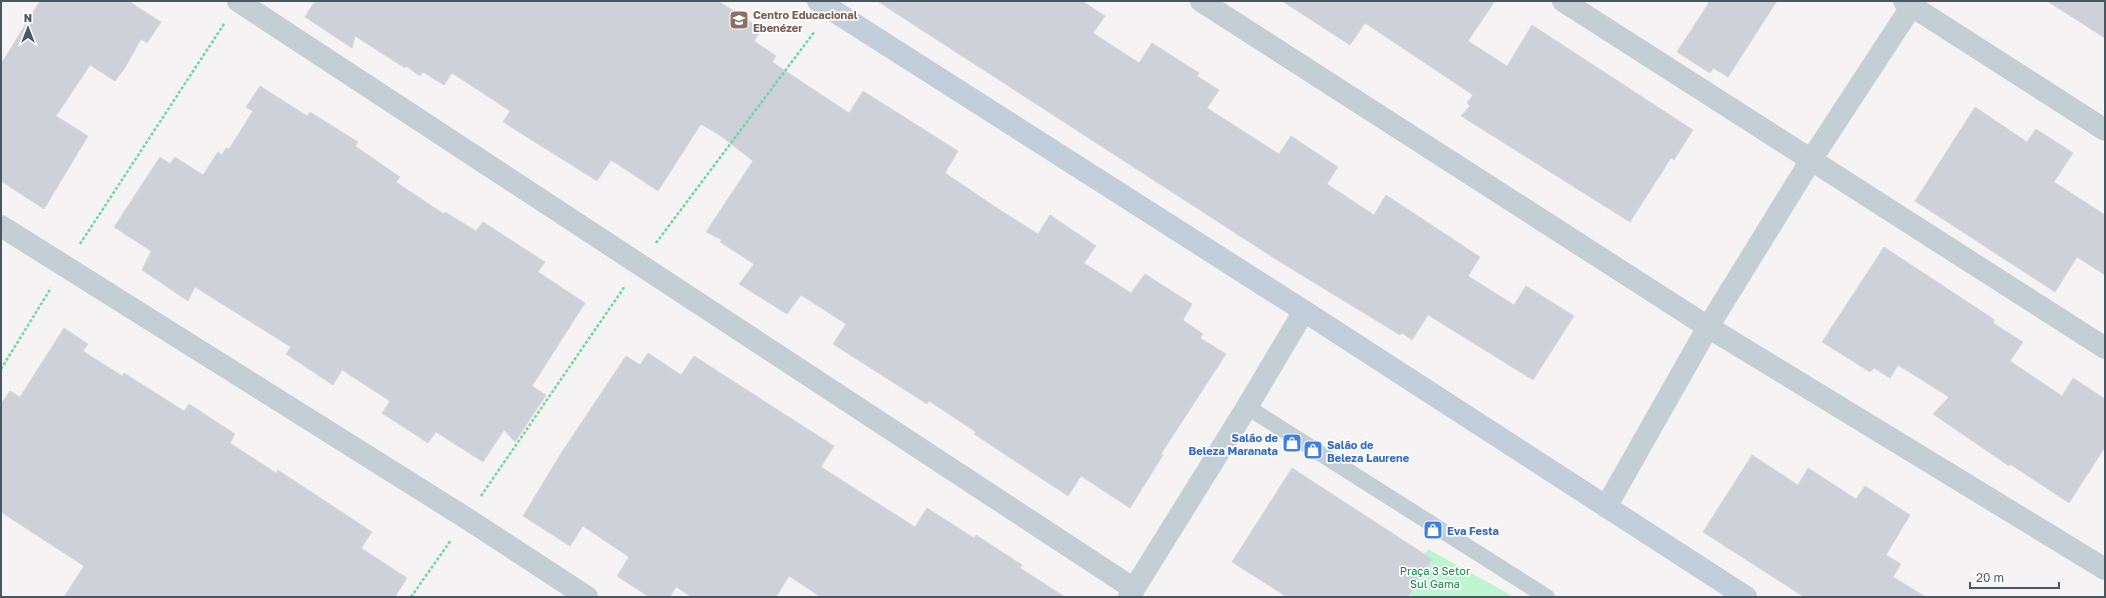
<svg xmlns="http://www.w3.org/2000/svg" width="2106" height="598" font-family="'Golos Text',sans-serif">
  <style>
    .green { fill: #bff4d1 }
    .building { fill: #ced2d8; stroke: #d6d9de }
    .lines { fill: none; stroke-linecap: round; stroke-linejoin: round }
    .path { stroke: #73d6a1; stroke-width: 2.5; stroke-dasharray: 3 2; stroke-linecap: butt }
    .lane { stroke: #c3ced5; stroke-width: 16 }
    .street { stroke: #c3ced5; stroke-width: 22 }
    .secondary { stroke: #c2cfda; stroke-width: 22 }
    .labels { text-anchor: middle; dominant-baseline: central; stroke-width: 3.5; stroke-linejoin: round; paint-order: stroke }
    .education-label { font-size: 11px; font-weight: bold; fill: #785e54; stroke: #fff; text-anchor: start }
    .shop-label { font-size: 11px; font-weight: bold; fill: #366cbe; stroke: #fff; text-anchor: start }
    .park-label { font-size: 11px; fill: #0f8845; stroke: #fff }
  </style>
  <rect width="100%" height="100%" fill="#f5f3f3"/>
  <polygon class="green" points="1428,549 1514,597 1397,597"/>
  <g class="building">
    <polygon points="40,1 128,1 161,22 147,43 141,39 125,68 115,81 90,65 56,116 88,136 44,209 1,181 1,64"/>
    <polygon points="315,1 718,1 762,29 754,41 776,56 772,62 849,113 863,91 958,151 945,173 997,208 1038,234 1050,215 1096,246 1084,263 1131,293 1145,274 1192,304 1183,320 1203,334 1200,338 1226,354 1161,454 1163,455 1130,508 1081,476 1068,496 974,434 976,432 929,401 927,404 833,344 846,324 801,295 787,314 739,284 754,264 720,242 722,240 706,232 753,161 721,136 701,124 658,191 611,160 597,181 503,122 510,111 452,73 444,85 423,72 420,76 406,66 405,68 355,36 352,48 305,17"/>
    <polygon points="877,1 1082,1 1105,16 1093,33 1139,63 1152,43 1199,73 1197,76 1219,90 1207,108 1279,154 1291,136 1338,167 1327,184 1374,215 1386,195 1480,257 1468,276 1514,305 1526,286 1574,316 1533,380 1428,315 1412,340 1402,333 1400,335 1277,260"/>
    <polygon points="1282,1 1495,1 1468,41 1507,66 1532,25 1693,130 1674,160 1671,158 1630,222 1461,116 1470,106 1467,103 1473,95 1365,23 1350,45"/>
    <polygon points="1710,1 1777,1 1728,77 1713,68 1710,73 1677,52"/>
    <polygon points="2047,1 2105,1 2105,38"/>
    <polygon points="260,86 307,116 310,112 358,142 355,146 400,177 396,182 444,214 445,212 476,231 483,222 545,262 538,272 585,303 532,386 546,395 515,442 504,430 483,462 436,432 428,443 382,413 390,401 342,370 333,385 286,354 291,347 195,287 188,301 142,270 151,251 114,227 160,157 170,164 175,157 203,175 218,152 222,155 226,148 229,149 253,111 246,107"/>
    <polygon points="1975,107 2027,142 2036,129 2073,153 2054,182 2105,215 2105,275 2077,257 2055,292 1915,201"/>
    <polygon points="1884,247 1995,320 1993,323 2023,342 2010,361 2062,396 2073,378 2105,399 2105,447 2069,503 2010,464 2009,466 1933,414 1949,397 1898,365 1890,378 1874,368 1870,372 1822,342"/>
    <polygon points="64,328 88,344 83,351 122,376 124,373 184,411 189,404 235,434 230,443 276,473 278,470 372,532 361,548 407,578 395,597 64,597 84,566 1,512 1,404 10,391 20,397"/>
    <polygon points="648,353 681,375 694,356 834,446 821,467 915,527 927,508 974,538 976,535 1022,565 1020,568 1065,597 821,597 789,576 776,597 692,597 676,587 670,597 649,597 617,576 629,557 583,526 570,546 523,516 560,455 626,356 640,365"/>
    <polygon points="1752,455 1798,485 1808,468 1856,499 1865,486 1910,515 1886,555 1901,564 1893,577 1926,597 1804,597 1703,532"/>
    <polygon points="1292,468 1432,559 1408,597 1287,597 1232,562"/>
  </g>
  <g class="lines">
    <g class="path">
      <polyline points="656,243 815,31"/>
      <polyline points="80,244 224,24"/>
      <polyline points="1,369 51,288"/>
      <polyline points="481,496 625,286"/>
      <polyline points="411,597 451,540"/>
    </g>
    <polyline class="lane" points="1247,407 1547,597"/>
    <g class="street">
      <polyline points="238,1 1134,589"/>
      <polyline points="1201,1 1708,327 2105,569"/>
      <polyline points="1563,1 2105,348"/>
      <polyline points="1904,1 2105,130"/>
      <polyline points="1,226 466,518 587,597"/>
      <polyline points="1606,507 1708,327 1811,160 1915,1"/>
      <polyline points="1129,597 1247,407 1304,311"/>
    </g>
    <polyline class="secondary" points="818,1 1304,311 1746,597"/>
  </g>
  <defs>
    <g id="school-square" transform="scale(1)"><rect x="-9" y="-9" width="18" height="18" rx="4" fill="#8d6e63" stroke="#fff"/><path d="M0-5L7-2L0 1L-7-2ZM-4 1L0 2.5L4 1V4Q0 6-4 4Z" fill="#fff"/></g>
    <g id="shop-square" transform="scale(1)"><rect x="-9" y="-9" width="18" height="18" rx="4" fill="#3f7fe0" stroke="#fff"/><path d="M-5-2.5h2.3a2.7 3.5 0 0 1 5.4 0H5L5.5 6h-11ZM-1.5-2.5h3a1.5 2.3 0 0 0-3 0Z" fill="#fff"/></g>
  </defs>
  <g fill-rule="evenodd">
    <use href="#school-square" x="739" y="20"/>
    <use href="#shop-square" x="1292" y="443"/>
    <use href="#shop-square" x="1313" y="450"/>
    <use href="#shop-square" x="1433" y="530"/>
  </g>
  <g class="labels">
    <g class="education-label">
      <text x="753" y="14">Centro Educacional<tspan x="753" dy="13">Ebenézer</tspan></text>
    </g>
    <g class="shop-label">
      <text x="1278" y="437" text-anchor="end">Salão de<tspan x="1278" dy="13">Beleza Maranata</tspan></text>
      <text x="1327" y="444">Salão de<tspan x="1327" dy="13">Beleza Laurene</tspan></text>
      <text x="1447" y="530">Eva Festa</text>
    </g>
    <g class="park-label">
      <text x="1435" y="570">Praça 3 Setor<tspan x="1435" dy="13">Sul Gama</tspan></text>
    </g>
  </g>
  <rect width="2106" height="598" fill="none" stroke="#485762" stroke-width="4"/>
  <g transform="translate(28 28)" stroke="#ffffff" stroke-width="3" paint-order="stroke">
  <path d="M0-3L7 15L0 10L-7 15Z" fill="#485762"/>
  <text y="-6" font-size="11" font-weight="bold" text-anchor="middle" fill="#485762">N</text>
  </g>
  <path d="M1970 582v6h89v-6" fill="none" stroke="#485762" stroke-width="2"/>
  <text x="1976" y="582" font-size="12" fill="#485762" stroke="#ffffff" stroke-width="3" paint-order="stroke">20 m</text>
</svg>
